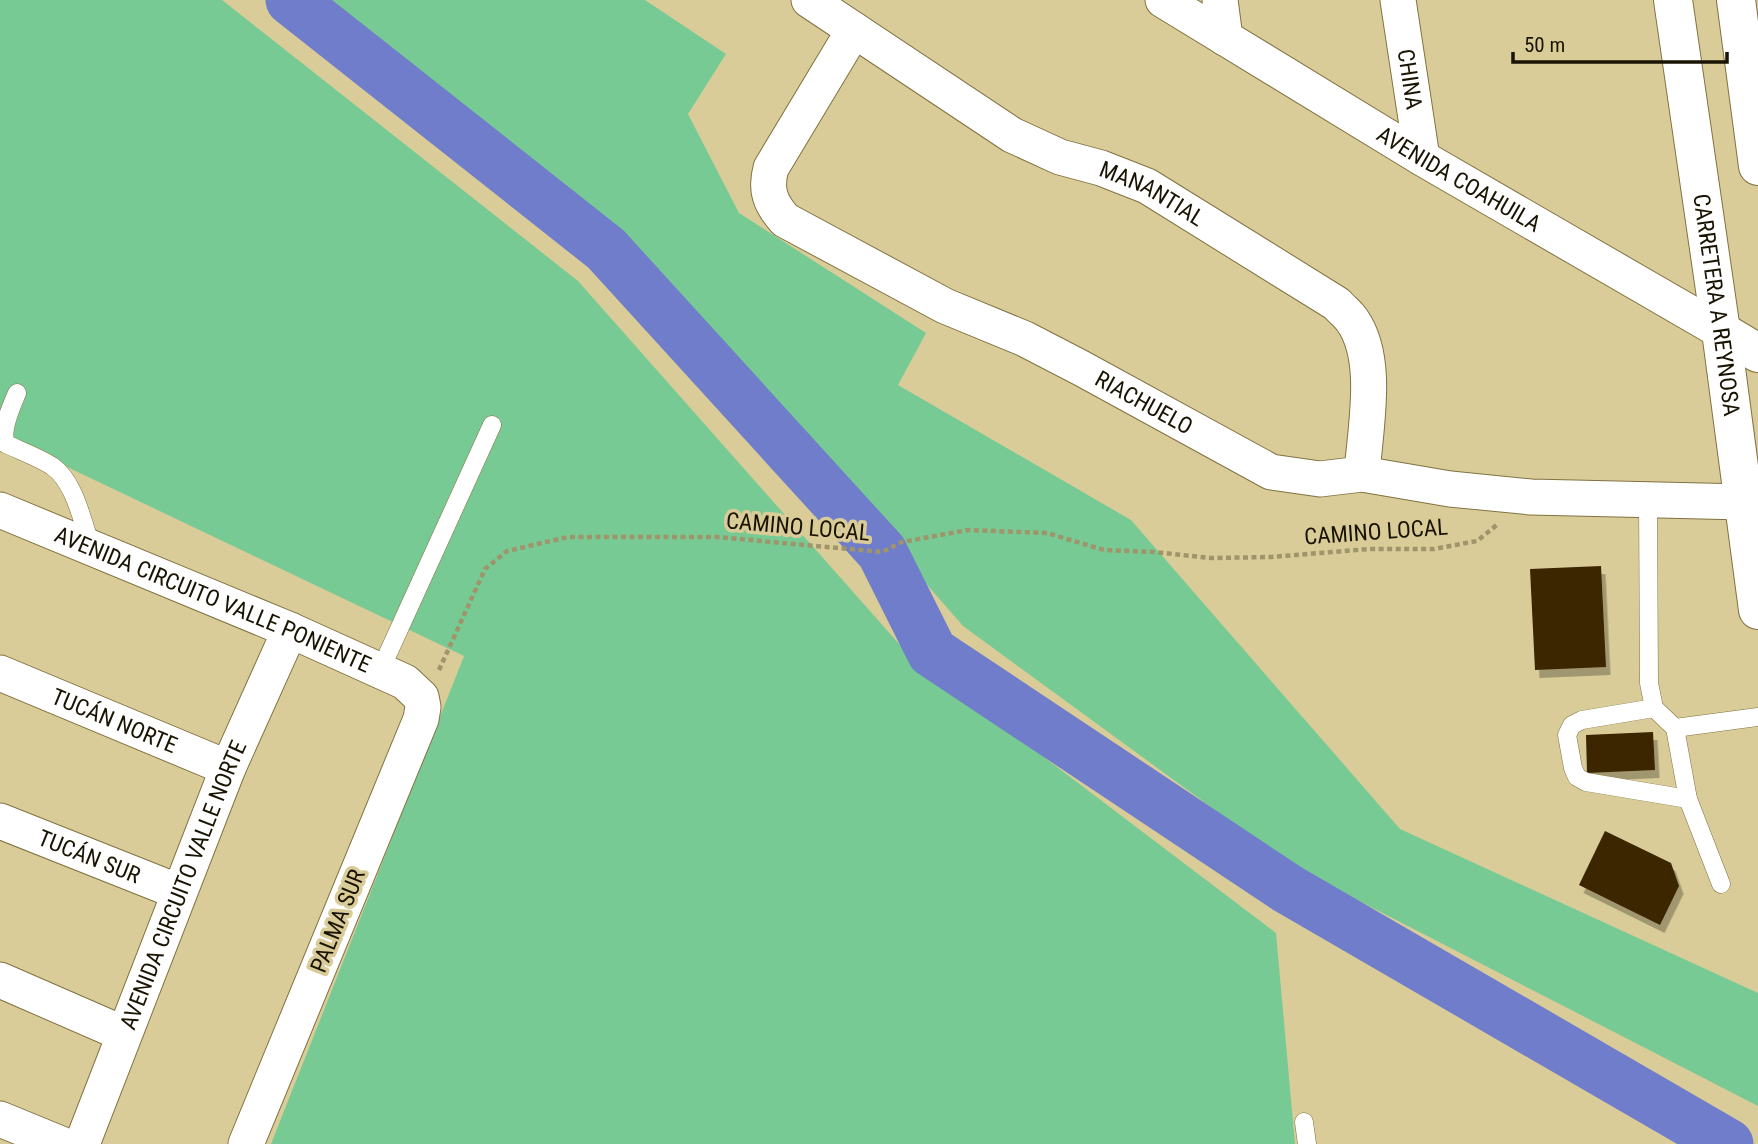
<svg xmlns="http://www.w3.org/2000/svg" width="1758" height="1144" font-family="'Roboto Condensed',sans-serif">
  <style>
    .green { fill: #78ca95 }
    .lines { fill: none; stroke-linecap: round; stroke-linejoin: round }
    .river { stroke: #6f7dca; stroke-width: 51 }
    .building { fill: #3b2604; filter: url(#shadow) }
    .lane-casing { stroke: #807241; stroke-width: 19 }
    .street-casing { stroke: #807241; stroke-width: 37 }
    .secondary-casing { stroke: #807241; stroke-width: 40 }
    .primary-casing { stroke: #807241; stroke-width: 40 }
    .path { stroke: #9f946a; stroke-width: 4.5; stroke-dasharray: 5 3.5; stroke-linecap: butt }
    .lane { stroke: #fff; stroke-width: 18 }
    .street { stroke: #fff; stroke-width: 35 }
    .secondary { stroke: #fff; stroke-width: 38 }
    .primary { stroke: #fff; stroke-width: 38 }
    .labels { text-anchor: middle; dominant-baseline: central; stroke-width: 7; stroke-linejoin: round; paint-order: stroke }
    .street-label { font-size: 23px; fill: #191302; stroke: #dacc98 }
  </style>
  <defs>
    <filter id="shadow"><feDropShadow dx="4.5" dy="8" stdDeviation="0" flood-color="#0004"/></filter>
  </defs>
  <rect width="100%" height="100%" fill="#dacc98"/>
  <g class="green">
    <polygon points="0,0 222,0 578,281 908,654 1276,933 1295,1144 271,1144 464,656 0,435"/>
    <polygon points="320,0 645,0 726,54 688,114 739,213 926,333 898,385 1131,520 1400,829 1758,993 1758,1106 1293,867 963,626 636,251"/>
  </g>
  <g class="lines">
    <polyline class="river" points="291,0 606,249 882,552 932,652 1288,889 1728,1144"/>
  </g>
  <g class="building">
    <polygon points="1601,566 1606,667 1535,670 1530,569"/>
    <polygon points="1653,732 1655,770 1587,773 1586,735"/>
    <polygon points="1605,831 1671,863 1679,886 1660,925 1579,885"/>
  </g>
  <g class="lines">
    <g class="lane-casing">
      <g id="lane">
        <path d="M17,393c-6,14 -17,38 -11,51 15,7 32,13 46,22 23,16 30,55 39,80"/>
        <polyline points="1648,500 1649,683 1654,708 1675,728 1688,799 1721,884"/>
        <polyline points="380,671 492,425"/>
        <polyline points="1654,708 1582,720 1572,725 1567,735 1573,768 1577,777 1586,782 1688,799"/>
        <polyline points="1675,728 1758,717"/>
        <polyline points="1304,1122 1307,1144"/>
      </g>
    </g>
    <g class="street-casing">
      <g id="street">
        <path id="s1" d="M809,0l203,135 48,22 41,11 46,18 190,118c4,5 11,10 15,16 28,39 13,108 10,154"/>
        <path id="s2" d="M1163,0l259,158 299,173"/>
        <polyline points="1220,0 1225,38"/>
        <path id="s3" d="M1398,0l24,158"/>
        <path id="s4" d="M854,30l-83,138c-6,22 -1,35 14,52l160,86 80,33 56,29 190,104 49,7 42,-5 88,15 81,8 214,5"/>
        <path id="s5" d="M0,510l290,120 115,52 16,15 2,10 -2,12 -175,425"/>
        <path id="s6" d="M0,673l228,95"/>
        <path id="s7" d="M0,821l179,71"/>
        <polyline points="0,980 124,1034"/>
        <polyline points="0,1119 61,1144"/>
        <path id="s8" d="M82,1144l146,-376 62,-138"/>
      </g>
    </g>
    <g class="secondary-casing">
      <polyline id="secondary" points="1721,331 1758,353"/>
    </g>
    <g class="primary-casing">
      <g id="primary">
        <path id="s9" d="M1673,0l48,331 37,279"/>
        <polyline points="1736,0 1758,166"/>
      </g>
    </g>
    <polyline class="path" points="439,670 485,569 507,551 568,537 717,537 882,552 902,542 968,530 1047,533 1104,550 1154,552 1211,558 1271,557 1369,549 1434,549 1477,541 1498,524"/>
    <use href="#lane" class="lane"/>
    <use href="#street" class="street"/>
    <use href="#secondary" class="secondary"/>
    <use href="#primary" class="primary"/>
  </g>
  <g class="labels">
    <g class="street-label">
      <text stroke="none"><textPath href="#s3" startOffset="80">CHINA</textPath></text>
      <text stroke="none"><textPath href="#s2" startOffset="346">AVENIDA COAHUILA</textPath></text>
      <text stroke="none"><textPath href="#s1" startOffset="396">MANANTIAL</textPath></text>
      <text stroke="none"><textPath href="#s9" startOffset="308">CARRETERA A REYNOSA</textPath></text>
      <text stroke="none"><textPath href="#s4" startOffset="621">RIACHUELO</textPath></text>
      <text transform="translate(798 527) rotate(5)">CAMINO LOCAL</text>
      <text transform="translate(1376 532) rotate(-4)">CAMINO LOCAL</text>
      <text stroke="none"><textPath href="#s5" startOffset="231">AVENIDA CIRCUITO VALLE PONIENTE</textPath></text>
      <text stroke="none"><textPath href="#s6" startOffset="124">TUCÁN NORTE</textPath></text>
      <text stroke="none"><textPath href="#s7" startOffset="96">TUCÁN SUR</textPath></text>
      <text stroke="none"><textPath href="#s8" startOffset="278">AVENIDA CIRCUITO VALLE NORTE</textPath></text>
      <text transform="translate(338 921) rotate(-68)">PALMA SUR</text>
    </g>
  </g>
  <path d="M1513 52v10h214v-10" fill="none" stroke="#191302" stroke-width="3.5"/>
  <text x="1524" y="52" font-size="21" fill="#191302" stroke="#dacc98" stroke-width="5" paint-order="stroke">50 m</text>
</svg>
